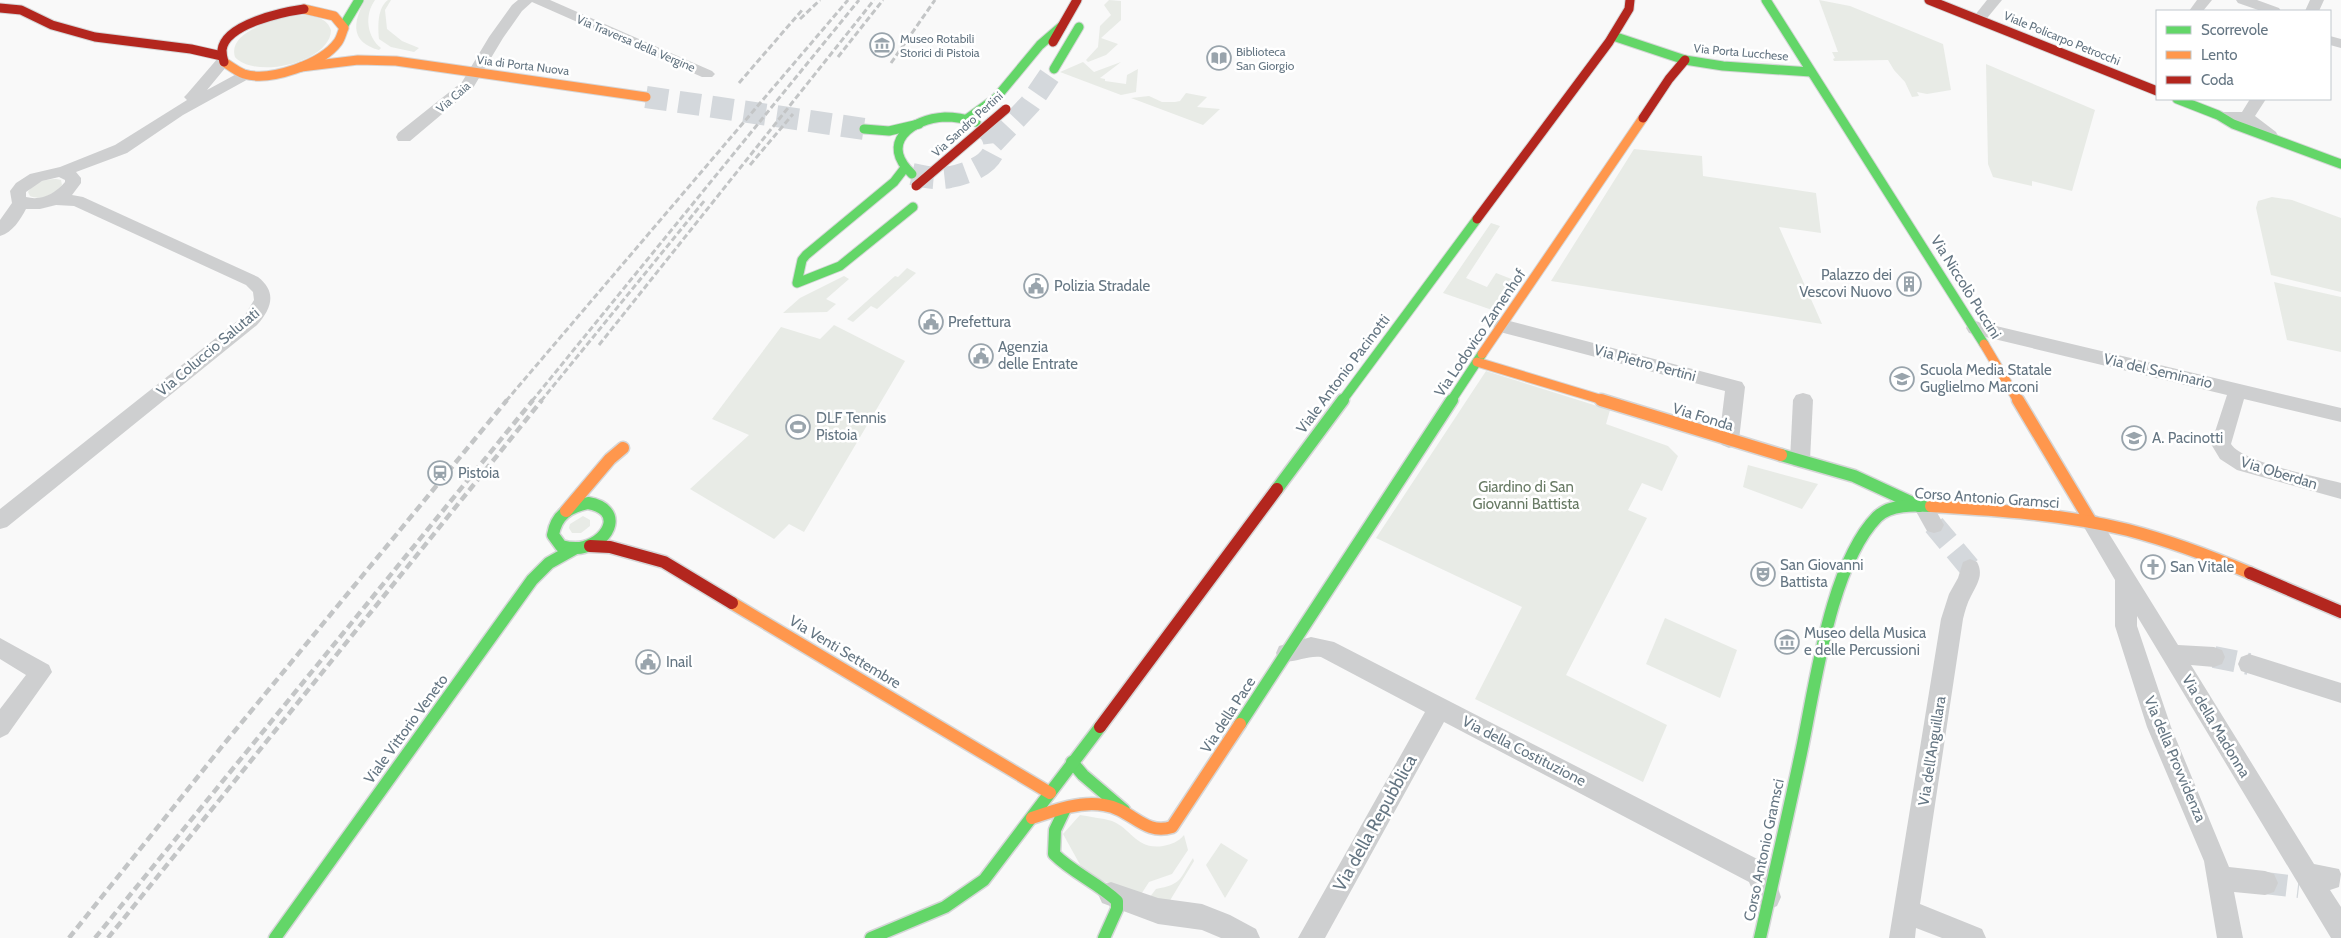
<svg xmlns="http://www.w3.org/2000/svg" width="2341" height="938" font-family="Cabin,sans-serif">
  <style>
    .green { fill: #e8ebe6 }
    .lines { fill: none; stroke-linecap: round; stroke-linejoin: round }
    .street-tunnel { stroke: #d4d8dc; stroke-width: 22; stroke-dasharray: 22 11; stroke-linecap: butt }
    .secondary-tunnel { stroke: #d4d8dc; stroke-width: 22; stroke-dasharray: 22 11; stroke-linecap: butt }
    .fast-far1-casing { stroke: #d5d6d7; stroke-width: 11 }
    .fast-casing { stroke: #d5d6d7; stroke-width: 15 }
    .slow-far1-casing { stroke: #d5d6d7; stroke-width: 11 }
    .slow-casing { stroke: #d5d6d7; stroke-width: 15 }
    .jam-far1-casing { stroke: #d5d6d7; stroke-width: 11 }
    .jam-casing { stroke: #d5d6d7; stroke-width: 15 }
    .street { fill: #cecfd0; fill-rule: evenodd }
    .fast-far1 { stroke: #63d668; stroke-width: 9 }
    .fast { stroke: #63d668; stroke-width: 12 }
    .slow-far1 { stroke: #ff974d; stroke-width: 9 }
    .slow { stroke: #ff974d; stroke-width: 12 }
    .jam-far1 { stroke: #b3261e; stroke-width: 9 }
    .jam { stroke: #b3261e; stroke-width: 12 }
    .rail-far1 { stroke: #c3c5c6; stroke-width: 3; stroke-dasharray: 6 3; stroke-linecap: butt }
    .rail { stroke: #c3c5c6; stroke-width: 4.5; stroke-dasharray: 8 4.5; stroke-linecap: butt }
    .jam-bridge-casing { stroke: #d5d6d7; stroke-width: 11; stroke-linecap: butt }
    .jam-bridge { stroke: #b3261e; stroke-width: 9 }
    .labels { text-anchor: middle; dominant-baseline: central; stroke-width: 5; stroke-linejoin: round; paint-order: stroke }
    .far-poi-label { font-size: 12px; fill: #657683; stroke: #fff; text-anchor: start }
    .far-street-label { font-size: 12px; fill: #657683; stroke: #fff }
    .poi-label { font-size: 15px; fill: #657683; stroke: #fff; text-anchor: start }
    .street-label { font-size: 15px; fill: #657683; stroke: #fff }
    .park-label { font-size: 15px; fill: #687a64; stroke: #fff }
    .near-street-label { font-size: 18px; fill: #657683; stroke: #fff }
  </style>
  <rect width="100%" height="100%" fill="#f9f9f9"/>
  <g class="green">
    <path d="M365,0h10c-11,15 -8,37 6,48l-2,2c-28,-8 -27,-26 -14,-50z"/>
    <path d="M388,0h3l-6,10 2,19 15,12 17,7 -5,4 -23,-5 -12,-8c-1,-12 -2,-31 9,-39z"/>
    <polygon points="1109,0 1121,1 1121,20 1101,38 1118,44 1106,55 1088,62 1086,60 1098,47 1100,26 1111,15 1104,5"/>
    <polygon points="1819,0 1850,6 1943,44 1951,90 1927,94 1917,92 1919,96 1912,97 1905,82 1894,70 1888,60 1834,61 1833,59 1835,58 1832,52 1838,52"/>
    <path d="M305,15c11,2 22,3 26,15 0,32 -76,50 -96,27 -9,-28 51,-41 70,-42z"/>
    <polygon points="1083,62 1094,72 1121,62 1100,78 1105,79 1105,81 1126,84 1127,75 1138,69 1136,92 1121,95 1060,72"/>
    <polygon points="1986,64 2095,110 2072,191 2032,181 2032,186 1993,177 1988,164"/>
    <polygon points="1186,93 1207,97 1197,107 1220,109 1203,125 1131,98 1149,96 1162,102 1175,102 1180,101"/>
    <polygon points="1634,149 1702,156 1703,176 1816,193 1821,233 1779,227 1822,324 1551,281"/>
    <path d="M56,179l5,1 1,5c-7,9 -21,16 -32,11l-2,-4c6,-10 17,-13 28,-13z"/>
    <polygon points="2272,197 2292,200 2341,218 2341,292 2271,275 2256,208 2258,201"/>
    <polygon points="1491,223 1500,226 1466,278 1487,287 1496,273 1514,280 1495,311 1443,293"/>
    <polygon points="907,268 916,273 877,309 871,306 853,322 847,319 895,276 898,277"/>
    <polygon points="844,276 849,279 826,299 836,304 827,312 783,313 800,298"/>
    <polygon points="2274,282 2341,297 2341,352 2287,340"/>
    <polygon points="834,325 905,361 804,532 789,524 774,539 690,489 749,435 712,419 781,327 820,339"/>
    <polygon points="1486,371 1610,410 1606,424 1668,446 1678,456 1662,491 1642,483 1628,510 1647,518 1566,675 1667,725 1643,782 1475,699 1522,607 1376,538"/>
    <polygon points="1748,465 1818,484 1802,509 1743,487"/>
    <polygon points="583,516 590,520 590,526 581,533 572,533 569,528 570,524"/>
    <polygon points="1665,618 1737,650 1720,698 1646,664"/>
    <path d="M1080,815c10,2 22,3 32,6 20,8 24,29 51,25 9,-2 15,-4 21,-11l4,15 -16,24 -23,8 -11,17 -55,-29 -20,-36z"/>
    <polygon points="1221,843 1248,860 1225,898 1206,865"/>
    <path d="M1193,858l1,3 -25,41h-23l10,-13c26,-5 23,-9 37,-31z"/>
  </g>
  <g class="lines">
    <g class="street-tunnel">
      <polyline points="1934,525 1970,568"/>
      <polyline points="2214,657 2249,664"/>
      <polyline points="2265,883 2299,887"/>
    </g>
    <g class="secondary-tunnel">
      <polyline points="646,97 864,129"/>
      <polyline points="993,143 1030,104 1054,69"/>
      <path d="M912,174c13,3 25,6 38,3 19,-3 56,-18 41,-43 -3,-5 -10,-8 -15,-12"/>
    </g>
    <g class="fast-far1-casing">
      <g id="fast-far1">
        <polyline points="1766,0 1984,344"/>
        <polyline points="344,25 359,0"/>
        <polyline points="1613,36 1685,60 1723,66 1811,72"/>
        <polyline points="1054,69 1079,27"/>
        <polyline points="2177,99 2218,115 2233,124 2341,164"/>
        <polyline points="967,119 996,98 1040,45 1062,26"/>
        <polyline points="864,129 889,131 919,124"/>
        <polyline points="904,169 894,182 806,255 802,260 797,283 840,266 913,207"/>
        <path d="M912,174c-33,-31 -1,-55 33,-57 10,0 21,2 31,5"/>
        <polyline points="1342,401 1477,219"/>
        <polyline points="1451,401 1482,354"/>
      </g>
    </g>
    <g class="fast-casing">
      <g id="fast">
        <polyline points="1781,455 1854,476 1919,506"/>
        <polyline points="1277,489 1343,400"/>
        <path d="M588,503c35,6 23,37 -4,44 -7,2 -15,1 -23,-1l-8,-11c3,-20 16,-28 35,-32z"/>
        <polyline points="1240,724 1452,400"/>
        <polyline points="1072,762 1083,775 1124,810"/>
        <path d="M1065,809l-10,21 -1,24c19,19 44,29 63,47v8l-13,29"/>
        <polyline points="275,938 532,580 549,563 574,549"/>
        <polyline points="871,938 945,907 984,880 1100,727"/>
        <path d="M1760,938c14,-62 28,-123 41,-185 14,-65 29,-188 76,-236 13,-13 37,-12 54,-11"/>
      </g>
    </g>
    <g class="slow-far1-casing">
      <g id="slow-far1">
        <path d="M224,62c6,4 14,10 20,12 26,8 78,-10 94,-32 3,-4 4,-10 6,-14l-10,-12 -30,-7"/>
        <polyline points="301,67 358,60 396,61 646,97"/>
        <polyline points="1984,344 2018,401"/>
        <polyline points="1482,354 1643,118"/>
        <polyline points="1477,362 1606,401"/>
      </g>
    </g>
    <g class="slow-casing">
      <g id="slow">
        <polyline points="1601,400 1781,455"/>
        <polyline points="2018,400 2091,522"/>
        <path d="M1931,506c66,4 132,8 197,24 42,11 82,26 122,43"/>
        <polyline points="566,511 610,459 623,448"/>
        <polyline points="732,603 1050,793"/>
        <path d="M1032,818c23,-8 48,-17 72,-13 28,4 40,31 68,22l68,-103"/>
      </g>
    </g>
    <g class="jam-far1-casing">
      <g id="jam-far1">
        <polyline points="1929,0 2157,91"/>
        <polyline points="0,8 21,10 52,25 95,37 191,49 222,56"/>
        <polyline points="1053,42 1077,0"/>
        <path d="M224,62c-1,-3 -2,-9 -2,-12 3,-26 61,-38 82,-41"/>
        <polyline points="1643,118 1669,79 1685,60"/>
        <polyline points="1477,219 1609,42 1629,9 1630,0"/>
      </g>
    </g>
    <g class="jam-casing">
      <g id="jam">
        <polyline points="590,546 610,547 664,562 732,603"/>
        <polyline points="2250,573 2341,612"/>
        <polyline points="1100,727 1277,489"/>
      </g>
    </g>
    <g class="street">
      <polygon points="518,0 550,0 712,71 715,74 712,77 702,77 532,2 522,11 503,38 473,88 410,141 398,141 396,137 398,133 462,82 489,37 512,5"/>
      <polygon points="1987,0 2002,0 1983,23 1973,23 1971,20"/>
      <polygon points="2197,0 2212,0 2203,11 2189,11"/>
      <polygon points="2236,0 2257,0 2279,8 2281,11 2261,11 2238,3"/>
      <polygon points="2310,0 2324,0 2319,11 2305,11"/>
      <polygon points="2330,36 2341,39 2341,48 2330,45"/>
      <path d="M223,56l8,5 -24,29 35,-19h10l3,3 -3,3 -69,38 -56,38 -51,19 5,6v5l-9,12 11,2 175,80c19,15 14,31 -1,48l-250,202 -7,2v-20l245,-194 9,-15 -1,-8 -7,-7 -172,-79 -18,-1 -16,4h-14c-6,11 -13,23 -26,27v-16l12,-17 -2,-12 6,-8 14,-9 30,-7 55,-22 72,-45 -3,-3 3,-3 31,-36zM59,177l6,3v2c-10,12 -24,19 -39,15v-5l16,-11z"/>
      <path d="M2250,99h16l-11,17 21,16 2,4 -2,4c-16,4 -22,-14 -35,-18 -9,-3 -19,-1 -29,-4l-2,-3 2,-3h30z"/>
      <polygon points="1502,319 1742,382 1745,387 1739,440 1736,445 1729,448 1722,445 1719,440 1725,391 1496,331 1493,326 1496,321"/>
      <path d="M1975,321l366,87v14l-97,-23 -13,45c11,18 87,33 110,39v16l-104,-29 -17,-11 -9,-15 16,-49 -258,-62 -3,-5 3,-5z"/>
      <polygon points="1803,393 1810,395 1813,400 1810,460 1807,466 1800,468 1793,466 1790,460 1793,400 1796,395"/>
      <polygon points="1923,498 1930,500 1944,525 1941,531 1934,533 1927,531 1913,506 1916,500"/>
      <polygon points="2091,514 2098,516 2178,645 2214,647 2222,650 2225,657 2222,664 2214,667 2191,665 2314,864 2339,869 2341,874 2339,887 2330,890 2341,907 2341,938 2331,938 2137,616 2137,626 2171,727 2229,867 2265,871 2274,874 2278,883 2274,892 2265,895 2234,892 2243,938 2217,938 2204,861 2147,727 2115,626 2115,580 2081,522 2084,516"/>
      <path d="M1970,559l7,3c7,13 0,22 -6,34 -4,7 -6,15 -8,23l-43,285 62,25 4,9h-44l-26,-10 -1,10h-26l52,-319 8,-25 9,-16 5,-16z"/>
      <path d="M1311,637l23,5 433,222 5,7 9,26 -4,9 -9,4 -9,-4 -10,-24 -305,-160 -119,216h-27l127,-226 -104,-55c-15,-2 -29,8 -42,3l-3,-7 3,-7z"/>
      <polygon points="0,638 49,665 52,672 8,734 0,738 0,709 26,675 0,659"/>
      <polygon points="2249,654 2341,683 2341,703 2241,671 2238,664 2241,657"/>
      <polygon points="1111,882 1158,898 1202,904 1230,915 1256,929 1260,938 1221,938 1202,930 1158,924 1102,903 1098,894 1102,885"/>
    </g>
    <use href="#fast-far1" class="fast-far1"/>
    <use href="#fast" class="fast"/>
    <use href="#slow-far1" class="slow-far1"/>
    <use href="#slow" class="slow"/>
    <use href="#jam-far1" class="jam-far1"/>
    <use href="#jam" class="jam"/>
    <g class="rail-far1">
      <polyline points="800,19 820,0"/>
      <polyline points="838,57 883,0"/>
      <polyline points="891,63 935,0"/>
      <polyline points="739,83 803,9"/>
      <polyline points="750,165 793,114"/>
      <polyline points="599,345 874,0"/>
      <polyline points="506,401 848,0"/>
      <polyline points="532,401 859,0"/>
      <polyline points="541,401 705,200"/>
    </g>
    <g class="rail">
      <polyline points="69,938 224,744 507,400"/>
      <polyline points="95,938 533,400"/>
      <polyline points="108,938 542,400"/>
    </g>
    <g class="jam-bridge-casing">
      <polyline id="jam-bridge" points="916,186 1006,109"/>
    </g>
    <use href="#jam-bridge" class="jam-bridge"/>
  </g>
  <defs>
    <g id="museum-ring" transform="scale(1.25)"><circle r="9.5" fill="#fff" stroke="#99a4ac" stroke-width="1.5"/><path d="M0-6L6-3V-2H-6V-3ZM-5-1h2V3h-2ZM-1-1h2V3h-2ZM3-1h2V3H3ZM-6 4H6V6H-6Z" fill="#99a4ac"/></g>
    <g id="library-ring" transform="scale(1.25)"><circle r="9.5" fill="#fff" stroke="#99a4ac" stroke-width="1.5"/><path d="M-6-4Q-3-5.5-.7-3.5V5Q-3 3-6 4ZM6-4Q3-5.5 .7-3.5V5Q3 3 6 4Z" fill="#99a4ac"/></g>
    <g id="building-ring" transform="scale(1.25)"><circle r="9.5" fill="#fff" stroke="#99a4ac" stroke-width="1.5"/><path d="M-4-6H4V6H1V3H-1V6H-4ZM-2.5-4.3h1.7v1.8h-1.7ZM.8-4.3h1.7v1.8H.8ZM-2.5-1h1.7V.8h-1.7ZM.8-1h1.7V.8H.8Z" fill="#99a4ac"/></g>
    <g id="civic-ring" transform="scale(1.25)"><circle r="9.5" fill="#fff" stroke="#99a4ac" stroke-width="1.5"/><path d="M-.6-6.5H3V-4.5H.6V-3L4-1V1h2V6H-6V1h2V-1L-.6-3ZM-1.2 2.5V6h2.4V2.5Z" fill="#99a4ac"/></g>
    <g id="school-ring" transform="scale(1.25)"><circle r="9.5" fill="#fff" stroke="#99a4ac" stroke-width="1.5"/><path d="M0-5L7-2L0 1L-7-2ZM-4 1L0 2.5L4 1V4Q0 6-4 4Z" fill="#99a4ac"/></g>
    <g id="stadium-ring" transform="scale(1.25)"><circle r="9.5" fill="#fff" stroke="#99a4ac" stroke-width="1.5"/><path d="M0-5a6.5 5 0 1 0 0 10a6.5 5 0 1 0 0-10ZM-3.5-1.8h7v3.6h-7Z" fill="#99a4ac"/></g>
    <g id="station-ring" transform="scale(1.25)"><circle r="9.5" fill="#fff" stroke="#99a4ac" stroke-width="1.5"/><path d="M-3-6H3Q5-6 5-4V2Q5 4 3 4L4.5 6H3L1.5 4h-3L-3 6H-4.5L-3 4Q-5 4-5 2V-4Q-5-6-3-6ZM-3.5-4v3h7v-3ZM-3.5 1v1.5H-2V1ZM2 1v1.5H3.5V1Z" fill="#99a4ac"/></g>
    <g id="church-ring" transform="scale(1.25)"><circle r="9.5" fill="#fff" stroke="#99a4ac" stroke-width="1.5"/><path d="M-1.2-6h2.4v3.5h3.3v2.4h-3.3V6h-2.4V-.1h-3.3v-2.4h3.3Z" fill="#99a4ac"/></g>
    <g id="theatre-ring" transform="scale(1.25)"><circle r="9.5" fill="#fff" stroke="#99a4ac" stroke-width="1.5"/><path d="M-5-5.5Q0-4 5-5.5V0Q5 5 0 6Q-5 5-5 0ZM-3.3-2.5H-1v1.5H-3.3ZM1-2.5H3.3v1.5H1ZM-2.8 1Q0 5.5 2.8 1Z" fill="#99a4ac"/></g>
  </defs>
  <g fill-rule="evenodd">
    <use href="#museum-ring" x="882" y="45"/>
    <use href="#library-ring" x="1219" y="58"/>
    <use href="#building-ring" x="1909" y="284"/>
    <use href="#civic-ring" x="1036" y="286"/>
    <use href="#civic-ring" x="931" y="322"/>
    <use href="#civic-ring" x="981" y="356"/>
    <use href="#school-ring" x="1902" y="379"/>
    <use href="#stadium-ring" x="798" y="427"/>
    <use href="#school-ring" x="2134" y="438"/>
    <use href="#station-ring" x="440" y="473"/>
    <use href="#church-ring" x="2153" y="567"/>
    <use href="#theatre-ring" x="1763" y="574"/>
    <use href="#museum-ring" x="1787" y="642"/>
    <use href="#civic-ring" x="648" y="662"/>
  </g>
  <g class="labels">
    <g class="far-poi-label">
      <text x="900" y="38">Museo Rotabili<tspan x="900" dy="14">Storici di Pistoia</tspan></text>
      <text x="1236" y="51">Biblioteca<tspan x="1236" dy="14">San Giorgio</tspan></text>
    </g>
    <g class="far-street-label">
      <text transform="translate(2062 38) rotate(22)">Viale Policarpo Petrocchi</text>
      <text transform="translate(636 43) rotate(23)">Via Traversa della Vergine</text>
      <text transform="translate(1741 52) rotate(5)">Via Porta Lucchese</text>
      <text transform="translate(523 65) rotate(7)">Via di Porta Nuova</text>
      <text transform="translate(453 97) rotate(-41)">Via Caia</text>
      <text transform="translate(967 124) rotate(-42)">Via Sandro Pertini</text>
    </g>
    <g class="poi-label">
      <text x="1892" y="275" text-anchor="end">Palazzo dei<tspan x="1892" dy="17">Vescovi Nuovo</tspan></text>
      <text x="1054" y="286">Polizia Stradale</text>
      <text x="948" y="322">Prefettura</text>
      <text x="998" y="347">Agenzia<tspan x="998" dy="17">delle Entrate</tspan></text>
      <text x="1920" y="370">Scuola Media Statale<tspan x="1920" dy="17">Guglielmo Marconi</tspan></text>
      <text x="816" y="418">DLF Tennis<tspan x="816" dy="17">Pistoia</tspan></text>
      <text x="2152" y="438">A. Pacinotti</text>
      <text x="458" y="473">Pistoia</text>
      <text x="1780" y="565">San Giovanni<tspan x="1780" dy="17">Battista</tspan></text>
      <text x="2170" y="567">San Vitale</text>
      <text x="1804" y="633">Museo della Musica<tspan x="1804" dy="17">e delle Percussioni</tspan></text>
      <text x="666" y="662">Inail</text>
    </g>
    <g class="street-label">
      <text transform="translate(1966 287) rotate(58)">Via Niccolò Puccini</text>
      <text transform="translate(1480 333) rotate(-56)">Via Lodovico Zamenhof</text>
      <text transform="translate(208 352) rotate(-40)">Via Coluccio Salutati</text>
      <text transform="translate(1645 363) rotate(15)">Via Pietro Pertini</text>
      <text transform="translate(2158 371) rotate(13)">Via del Seminario</text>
      <text transform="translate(1343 374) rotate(-53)">Viale Antonio Pacinotti</text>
      <text transform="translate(1703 417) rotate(17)">Via Fonda</text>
      <text transform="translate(2279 473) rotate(17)">Via Oberdan</text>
      <text transform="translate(1987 498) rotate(4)">Corso Antonio Gramsci</text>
      <text transform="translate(845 652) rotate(31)">Via Venti Settembre</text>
      <text transform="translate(1228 715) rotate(-57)">Via della Pace</text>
      <text transform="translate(2216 726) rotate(59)">Via della Madonna</text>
      <text transform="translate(406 729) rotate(-54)">Viale Vittorio Veneto</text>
      <text transform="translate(1524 751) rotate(27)">Via della Costituzione</text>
      <text transform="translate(1932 751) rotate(-81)">Via dell'Anguillara</text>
      <text transform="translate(2175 759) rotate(67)">Via della Provvidenza</text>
      <text transform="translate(1764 850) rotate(-78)">Corso Antonio Gramsci</text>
    </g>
    <g class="park-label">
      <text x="1526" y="487">Giardino di San<tspan x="1526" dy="17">Giovanni Battista</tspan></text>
    </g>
    <g class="near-street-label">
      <text transform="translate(1375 823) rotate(-61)">Via della Repubblica</text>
    </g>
  </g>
  <rect x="2156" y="10" width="175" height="90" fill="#ffffff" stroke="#c1c8cd"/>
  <rect x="2166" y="26" width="25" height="8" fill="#63d668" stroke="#c1c8cd"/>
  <text x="2201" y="35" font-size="15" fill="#657683">Scorrevole</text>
  <rect x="2166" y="51" width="25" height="8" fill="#ff974d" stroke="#c1c8cd"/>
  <text x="2201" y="60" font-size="15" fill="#657683">Lento</text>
  <rect x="2166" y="76" width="25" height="8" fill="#b3261e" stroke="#c1c8cd"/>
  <text x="2201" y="85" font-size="15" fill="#657683">Coda</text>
</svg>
